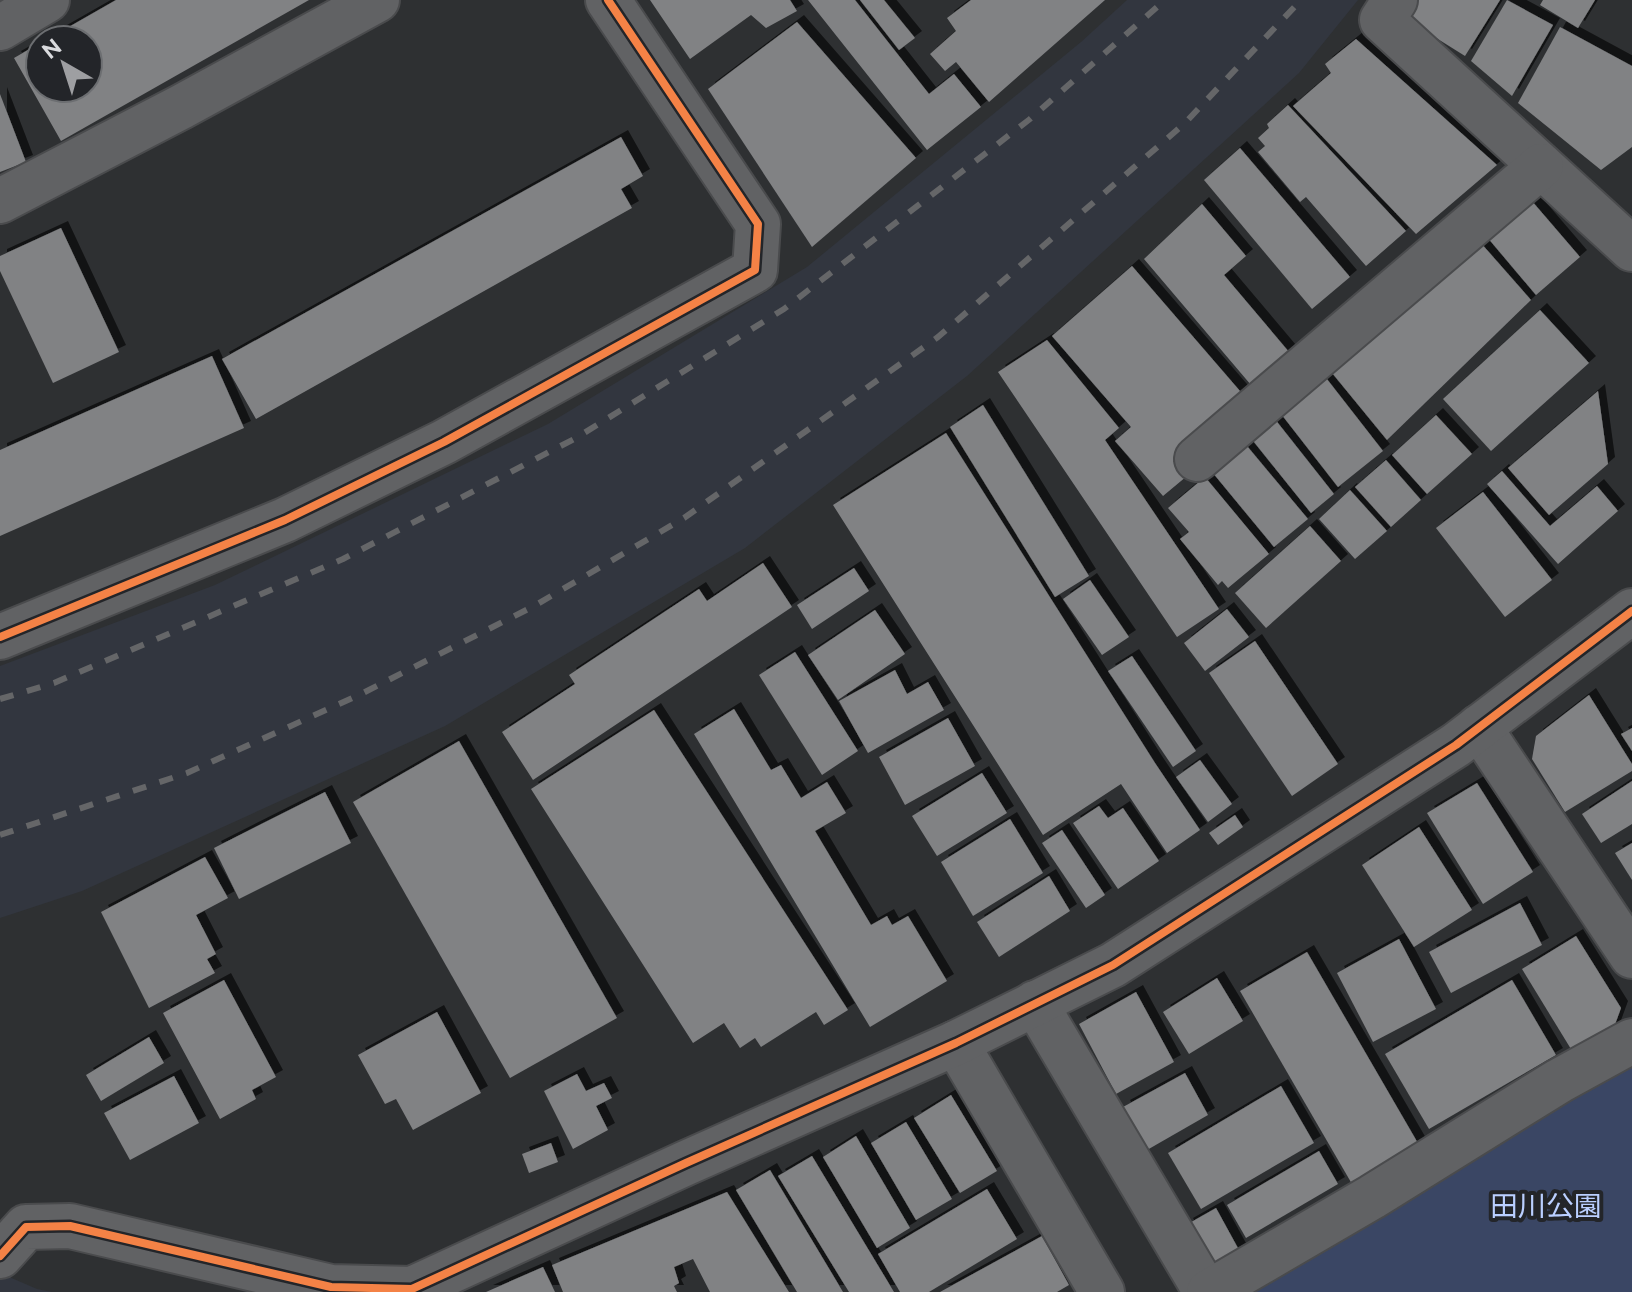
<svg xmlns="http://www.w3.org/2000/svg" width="1632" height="1292" font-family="Raleway,'Noto Sans JP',sans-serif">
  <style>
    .built { fill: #32363f }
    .green { fill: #3a4664 }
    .building { fill: #818284; filter: url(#shadow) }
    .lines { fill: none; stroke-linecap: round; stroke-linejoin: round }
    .minor-casing { stroke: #4a4b4d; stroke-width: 48 }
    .minor { stroke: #616264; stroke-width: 44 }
    .rail { stroke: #656668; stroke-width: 6; stroke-dasharray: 14 14; stroke-linecap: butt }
    .cycleway-casing { stroke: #232529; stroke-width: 13 }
    .cycleway { stroke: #f48246; stroke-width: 8 }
    .labels { text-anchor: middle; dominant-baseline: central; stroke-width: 8; stroke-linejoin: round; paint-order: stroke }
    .park-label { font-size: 28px; fill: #bacfff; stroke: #232529 }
  </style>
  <defs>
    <filter id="shadow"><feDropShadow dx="7" dy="-7" stdDeviation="0" flood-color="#0009"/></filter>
  </defs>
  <rect width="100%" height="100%" fill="#2e3032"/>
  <g class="built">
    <polygon points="1127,0 1358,0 1299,73 967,376 745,548 445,726 82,891 0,918 0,666 215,585 548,424 807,267 1081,42"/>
    <polygon points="0,1273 37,1289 52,1292 0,1292"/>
  </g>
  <polygon class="green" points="1632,1055 1632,1292 1232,1292"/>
  <g class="building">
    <polygon points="116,0 309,0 61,141 14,58 40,43 40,88 88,88 88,40 46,40"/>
    <polygon points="650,0 790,0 797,11 766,28 751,15 690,59"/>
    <polygon points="808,0 855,0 929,94 954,74 981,107 927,150"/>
    <polygon points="860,0 884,0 915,38 899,50"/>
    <polygon points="971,0 1105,0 989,102 956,62 945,71 930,54 956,31 947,18"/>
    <polygon points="1411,0 1500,0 1465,56 1401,16"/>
    <polygon points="1507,0 1553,25 1512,96 1471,61"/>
    <polygon points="1543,0 1595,0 1578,28 1540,5"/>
    <polygon points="797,22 916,158 812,247 708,89"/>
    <polygon points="1560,27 1632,66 1632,147 1601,170 1518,103"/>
    <polygon points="1356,39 1497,165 1416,234 1293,106 1331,73 1325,64"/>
    <polygon points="0,94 26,162 0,172"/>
    <polygon points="1288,105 1406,231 1366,266 1306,197 1300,202 1258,152 1265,146 1258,138 1269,128 1267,124"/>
    <polygon points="621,137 643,176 621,189 632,208 256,419 222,359"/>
    <polygon points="1240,148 1350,277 1312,309 1204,180"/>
    <polygon points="1531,200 1580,257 1536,295 1487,237"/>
    <polygon points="1202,204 1246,256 1224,275 1289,352 1251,385 1144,259"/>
    <polygon points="61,228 119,352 53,383 0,271 0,256"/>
    <polygon points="1480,242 1531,300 1387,440 1328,368"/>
    <polygon points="1132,266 1246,398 1173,461 1187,476 1163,496 1115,441 1131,427 1052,336"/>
    <polygon points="1540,310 1589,363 1491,451 1443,399"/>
    <polygon points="1047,340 1119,428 1105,440 1219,609 1177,637 998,372"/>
    <polygon points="212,356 244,428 0,536 0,450"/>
    <polygon points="1323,374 1383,451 1338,487 1278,410"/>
    <polygon points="1598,391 1608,464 1549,515 1508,468"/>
    <polygon points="983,405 1089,576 1055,597 950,427"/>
    <polygon points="1436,415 1472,454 1427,494 1392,455"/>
    <polygon points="1274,418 1334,494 1311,513 1250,437"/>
    <polygon points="946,433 1155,763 1200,830 1167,853 1121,784 1043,835 833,505"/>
    <polygon points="1242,440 1308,519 1274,547 1208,467"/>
    <polygon points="1386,460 1421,500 1391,527 1355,487"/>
    <polygon points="1502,471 1550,526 1597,486 1618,511 1558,564 1487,484"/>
    <polygon points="1205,477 1269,554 1228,588 1222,581 1218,585 1180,539 1189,532 1168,508"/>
    <polygon points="1350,490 1387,531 1355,559 1319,519"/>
    <polygon points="1483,492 1552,580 1505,617 1436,528"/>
    <polygon points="1310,526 1341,561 1266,628 1235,593"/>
    <polygon points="763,563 792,607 533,780 502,732 575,684 569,675 699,589 707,601"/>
    <polygon points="854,568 869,591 812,629 797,605"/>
    <polygon points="1090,580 1129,637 1102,655 1063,599"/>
    <polygon points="1227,609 1249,637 1205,671 1184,643"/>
    <polygon points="875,610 905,654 838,700 808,655"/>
    <polygon points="1255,641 1338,764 1292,796 1209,673"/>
    <polygon points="795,652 858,751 822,775 759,675"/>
    <polygon points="1132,656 1196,751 1173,767 1108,671"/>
    <polygon points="895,670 907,694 928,682 944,710 868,753 839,701"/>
    <polygon points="1589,695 1632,764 1632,771 1565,812 1532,759 1536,736"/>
    <polygon points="734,709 771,770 781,765 801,798 827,782 846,813 815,831 871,925 887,916 892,925 908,916 947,981 870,1027 694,734"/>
    <polygon points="654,710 848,1010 824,1025 816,1012 761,1047 755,1038 740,1048 724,1023 693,1043 531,789"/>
    <polygon points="948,718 975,766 905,805 879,757"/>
    <polygon points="1632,728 1632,751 1621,734"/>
    <polygon points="459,741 617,1018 510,1078 353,802"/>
    <polygon points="1200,760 1232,804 1208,822 1176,777"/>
    <polygon points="982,773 1007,813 937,856 912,816"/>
    <polygon points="1632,781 1632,824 1601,843 1582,814"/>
    <polygon points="1477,783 1533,872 1483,904 1427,813"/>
    <polygon points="325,792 351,843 239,899 214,848"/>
    <polygon points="1099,806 1108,818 1123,808 1159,861 1118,889 1073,823"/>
    <polygon points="1235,815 1243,827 1218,845 1209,833"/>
    <polygon points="1010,819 1043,873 973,916 941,862"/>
    <polygon points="1419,827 1472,910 1414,947 1362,865"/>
    <polygon points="1062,830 1105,895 1086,908 1042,843"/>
    <polygon points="1632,843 1632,880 1615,853"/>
    <polygon points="205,857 228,898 196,915 216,954 207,959 215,973 149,1008 101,912"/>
    <polygon points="1049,876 1070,911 999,957 977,922"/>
    <polygon points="1520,903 1542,945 1451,993 1429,952"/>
    <polygon points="1576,936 1621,1008 1613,1030 1574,1054 1522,969"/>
    <polygon points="1399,939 1436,1009 1373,1042 1337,973"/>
    <polygon points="1307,952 1419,1145 1352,1184 1240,991"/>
    <polygon points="1217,978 1243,1021 1189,1054 1163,1012"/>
    <polygon points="224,980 276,1077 252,1090 256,1099 220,1119 163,1013"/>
    <polygon points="1512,980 1556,1055 1429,1129 1385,1054"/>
    <polygon points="1136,992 1174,1062 1116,1094 1079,1024"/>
    <polygon points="437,1012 481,1093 413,1130 396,1099 385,1104 358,1055"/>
    <polygon points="149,1037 164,1063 101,1101 86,1075"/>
    <polygon points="1185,1073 1208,1115 1147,1150 1123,1107"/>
    <polygon points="577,1074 586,1091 604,1083 612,1098 596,1106 608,1130 573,1149 544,1091"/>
    <polygon points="174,1076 199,1123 130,1160 104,1113"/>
    <polygon points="1281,1086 1314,1143 1201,1209 1168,1153"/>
    <polygon points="951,1095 997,1171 960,1193 914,1118"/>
    <polygon points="906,1122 952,1199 916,1220 871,1143"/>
    <polygon points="856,1136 910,1228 877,1248 823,1157"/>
    <polygon points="551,1143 558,1162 529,1173 522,1154"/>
    <polygon points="1319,1151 1338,1184 1246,1238 1227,1205"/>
    <polygon points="812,1156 894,1292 849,1292 778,1176"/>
    <polygon points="770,1170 843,1292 797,1292 736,1190"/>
    <polygon points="987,1189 1017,1239 929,1292 900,1292 878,1254"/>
    <polygon points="727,1192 789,1292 710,1292 693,1259 674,1267 679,1283 674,1286 677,1292 563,1292 552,1265"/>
    <polygon points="1216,1208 1239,1250 1209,1267 1186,1225"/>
    <polygon points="1042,1236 1069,1285 1057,1292 940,1292"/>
    <polygon points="543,1267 555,1292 486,1292"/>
  </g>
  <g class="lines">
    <g class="minor-casing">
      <g id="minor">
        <polyline points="1395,0 1382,20 1632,249"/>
        <polyline points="0,28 47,0"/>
        <polyline points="0,201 181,107 377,0"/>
        <polyline points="1197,459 1541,166"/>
        <polyline points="0,637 285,520 444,442 755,270 758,224 608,0"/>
        <polyline points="1479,727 1632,956"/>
        <polyline points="1035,1003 1206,1292"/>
        <polyline points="956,1043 1102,1292"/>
        <polyline points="0,1256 26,1227 70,1226 331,1287 412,1289 686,1163 956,1043 1113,965 1456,745 1632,611"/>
        <polyline points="1209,1292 1372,1197 1559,1081 1632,1041"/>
      </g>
    </g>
    <use href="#minor" class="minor"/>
    <g class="rail">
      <polyline points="0,699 54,683 343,559 576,438 784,309 1030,119 1165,0"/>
      <polyline points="0,835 187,773 359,695 534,606 684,518 938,337 1184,124 1301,0"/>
    </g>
    <g class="cycleway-casing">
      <g id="cycleway">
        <polyline points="0,637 285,520 444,442 755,270 758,224 608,0"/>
        <polyline points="0,1256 26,1227 70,1226 331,1287 412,1289 686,1163 956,1043 1113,965 1456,745 1632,611"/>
      </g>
    </g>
    <use href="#cycleway" class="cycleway"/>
  </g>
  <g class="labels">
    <g class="park-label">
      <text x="1546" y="1206">田川公園</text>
    </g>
  </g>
  <g transform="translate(64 64) rotate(321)"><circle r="38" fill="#232529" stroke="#6c6e71" stroke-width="2"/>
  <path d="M0-6L14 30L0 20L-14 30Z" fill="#9e9fa2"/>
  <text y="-12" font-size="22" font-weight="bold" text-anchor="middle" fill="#dadbde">N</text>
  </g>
</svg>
